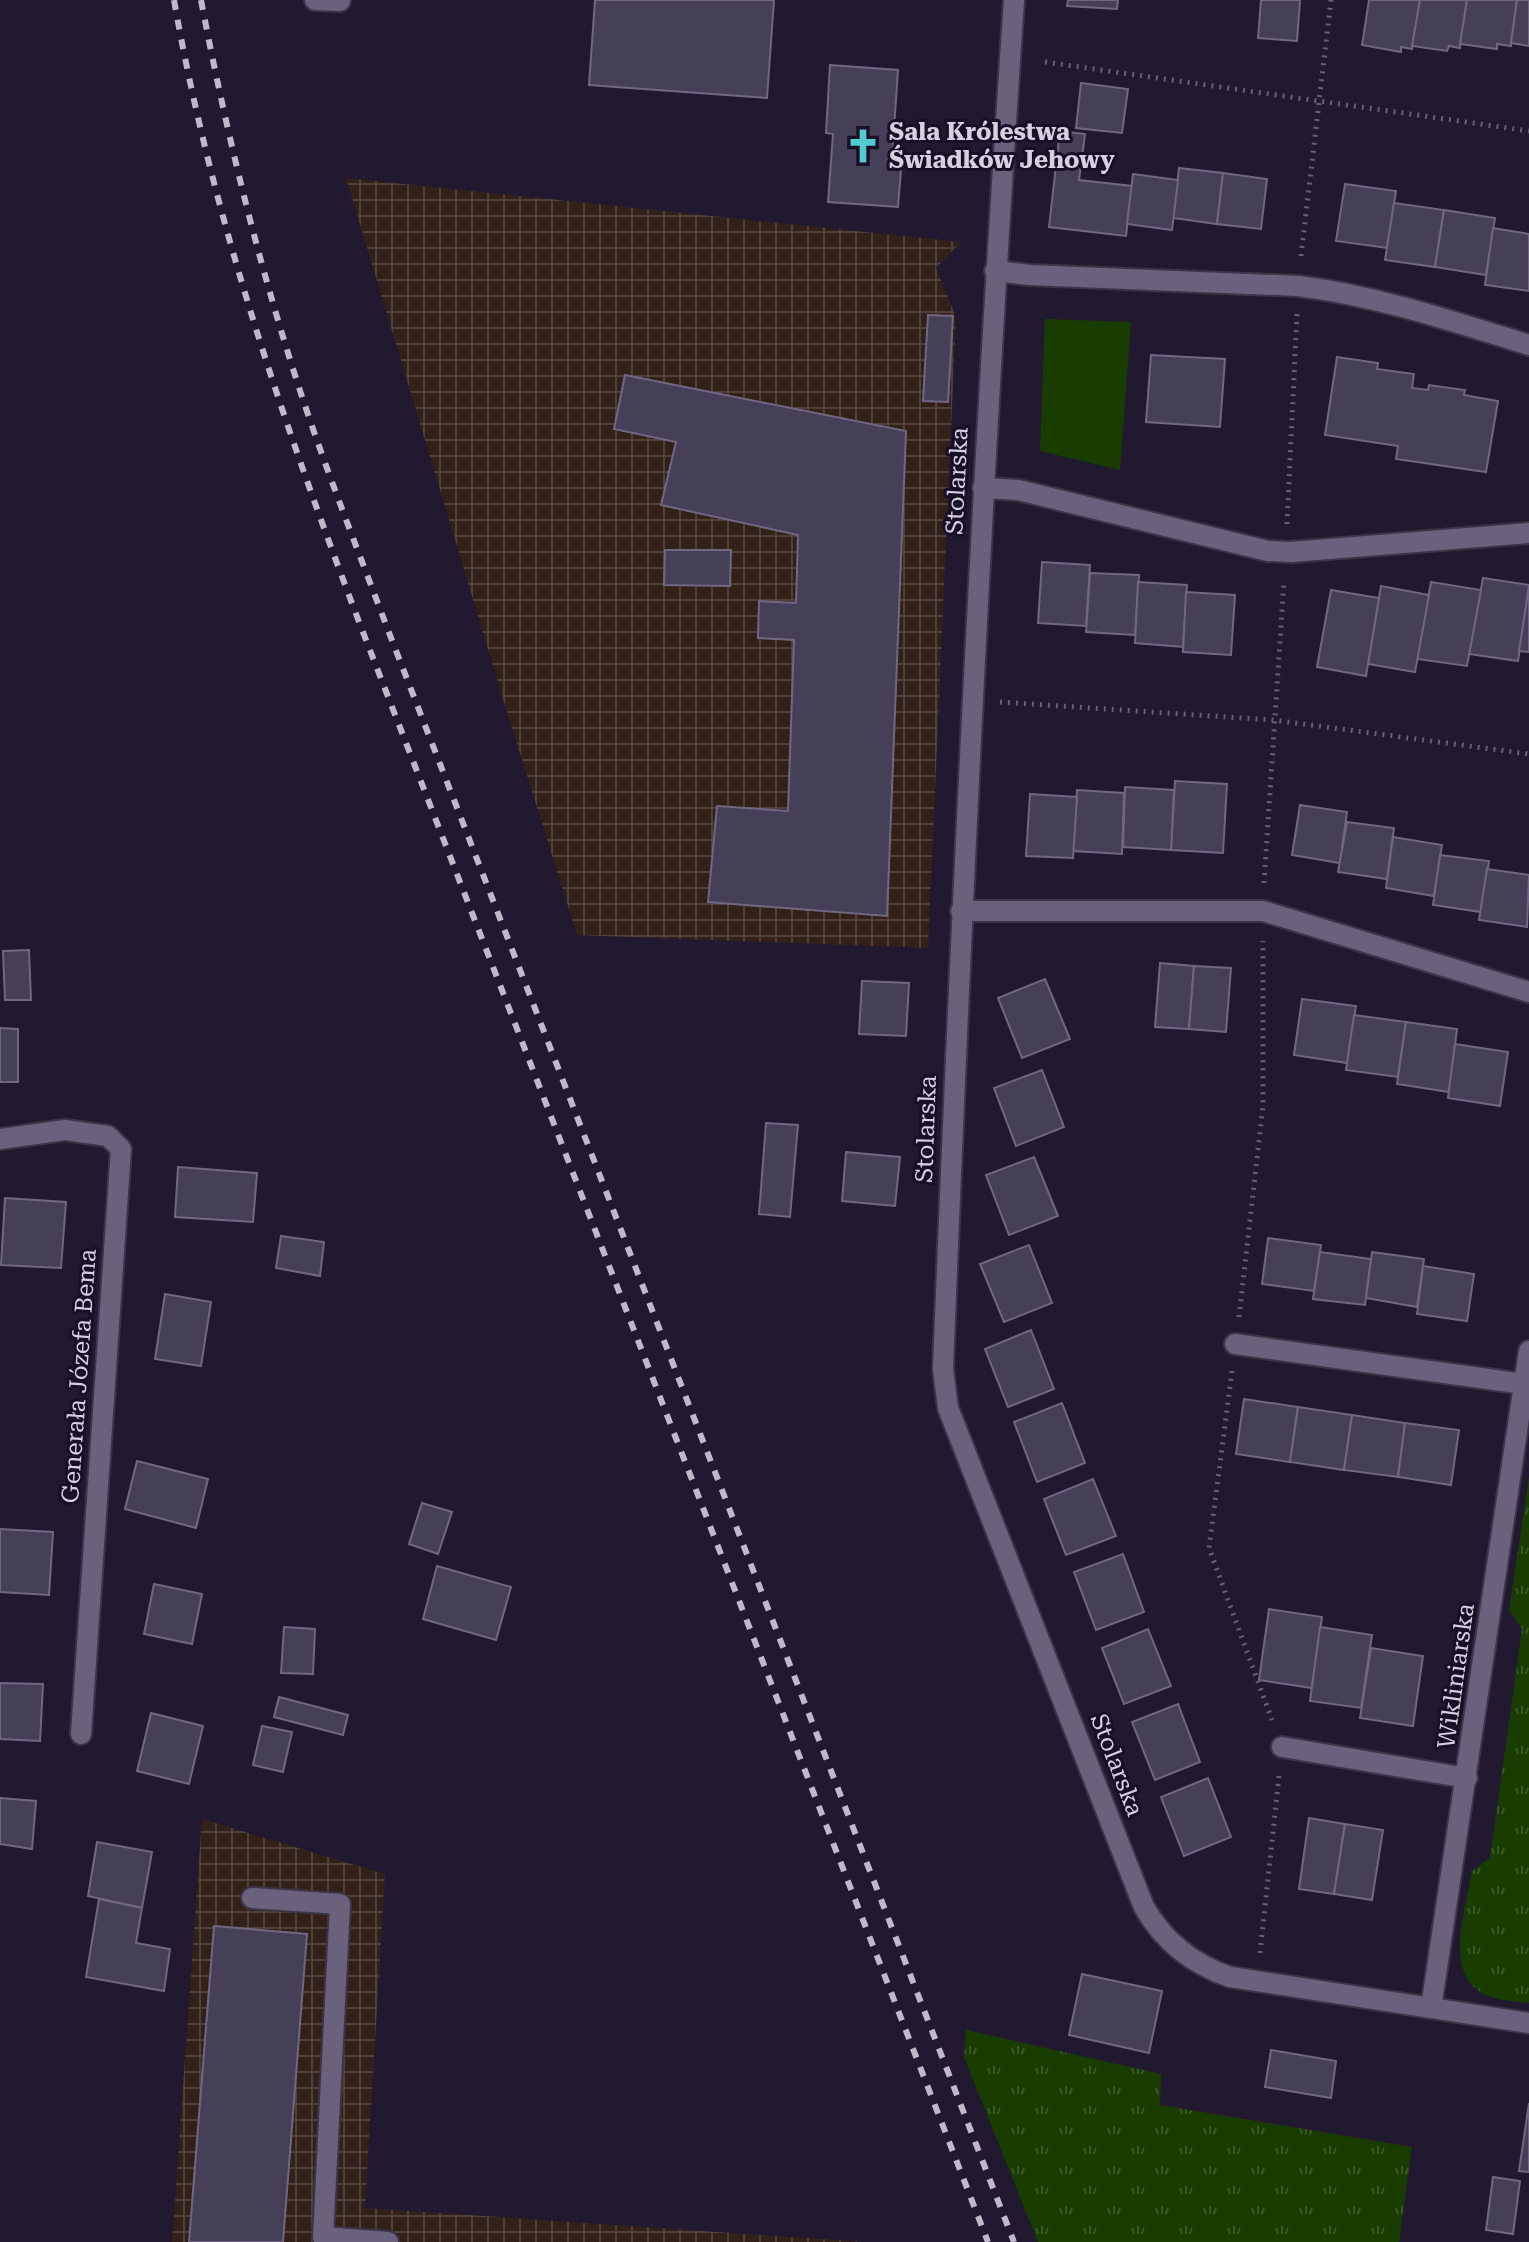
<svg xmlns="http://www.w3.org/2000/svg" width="1529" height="2242" font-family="'Roboto Serif',serif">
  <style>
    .industrial { fill: url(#industrial-grid) }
    .grass { fill: url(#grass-tufts) }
    .park { fill: #193d01 }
    .building { fill: #463f58; stroke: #706883; stroke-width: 2 }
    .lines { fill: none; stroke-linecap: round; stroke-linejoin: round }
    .minor-casing { stroke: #3b3547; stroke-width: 24 }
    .path { stroke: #686175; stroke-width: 5; stroke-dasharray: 2 6; stroke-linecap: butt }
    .minor { stroke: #6a627d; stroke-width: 20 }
    .rail { stroke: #bebaca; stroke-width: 6; stroke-dasharray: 10 10; stroke-linecap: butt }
    .labels { text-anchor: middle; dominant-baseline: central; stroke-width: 6; stroke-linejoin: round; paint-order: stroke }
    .poi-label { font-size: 24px; font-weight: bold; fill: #d5d1e1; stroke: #181026; text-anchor: start }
    .street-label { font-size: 24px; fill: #d5d1e1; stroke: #181026 }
  </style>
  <defs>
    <pattern id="industrial-grid" width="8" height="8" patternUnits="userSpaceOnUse" patternTransform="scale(2)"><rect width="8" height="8" fill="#322118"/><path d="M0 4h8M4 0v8" fill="none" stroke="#4f4039"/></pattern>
    <pattern id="grass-tufts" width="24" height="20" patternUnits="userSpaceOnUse" patternTransform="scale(2)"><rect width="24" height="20" fill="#193d01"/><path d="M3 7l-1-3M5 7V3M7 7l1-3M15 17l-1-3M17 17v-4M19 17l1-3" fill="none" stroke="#3a5826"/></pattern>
  </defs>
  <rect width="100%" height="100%" fill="#211930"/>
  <g class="industrial">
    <polygon points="346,178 961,242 936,268 956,317 928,948 577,935 503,699"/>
    <polygon points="202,1819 385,1874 365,2208 865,2242 172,2242"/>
  </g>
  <g class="grass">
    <path d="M1529,1477v526c-14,-2 -30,-2 -43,-8 -44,-19 -20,-87 -14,-124l18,-13 32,-229 -13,-19z"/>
    <polygon points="966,2030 1161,2074 1160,2105 1412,2147 1399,2242 1038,2242 964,2057"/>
  </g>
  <polygon class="park" points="1045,319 1131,322 1120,470 1040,451"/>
  <g class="building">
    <polygon points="595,0 774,0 767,98 589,85"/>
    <polygon points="1068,0 1118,0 1117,9 1067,6"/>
    <polygon points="1261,0 1300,0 1297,41 1258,38"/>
    <polygon points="1369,0 1420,0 1412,49 1401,47 1401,52 1362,45"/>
    <polygon points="1420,0 1467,0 1460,48 1449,46 1447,51 1412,46"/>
    <polygon points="1467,0 1517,0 1511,46 1497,44 1497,49 1460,44"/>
    <polygon points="1517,0 1529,0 1529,46 1511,43"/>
    <polygon points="830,65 898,70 892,158 902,158 898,207 828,202 833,134 826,133"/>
    <polygon points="1081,83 1128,89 1122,133 1076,128"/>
    <polygon points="1060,131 1085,134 1079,180 1132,186 1126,236 1049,227"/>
    <polygon points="1179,168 1223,173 1217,224 1173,218"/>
    <polygon points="1223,173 1267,179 1261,229 1217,224"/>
    <polygon points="1133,174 1178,180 1172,230 1127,224"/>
    <polygon points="1345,184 1396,191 1387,248 1336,241"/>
    <polygon points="1394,203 1444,210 1435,267 1385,260"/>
    <polygon points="1444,210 1495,218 1486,275 1435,267"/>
    <polygon points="1493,228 1529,234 1529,291 1485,285"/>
    <polygon points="928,315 953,316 948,402 923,401"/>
    <polygon points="1151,355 1225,359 1220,427 1146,422"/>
    <polygon points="1337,357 1378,363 1377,369 1414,374 1412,388 1428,390 1429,385 1465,390 1464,395 1498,401 1486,472 1396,459 1398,446 1325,435"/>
    <polygon points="625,375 906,431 887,916 708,902 717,806 788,811 794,640 758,638 759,601 796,603 798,535 661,505 676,442 614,429"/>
    <polygon points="665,550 731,550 730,586 664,585"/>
    <polygon points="1042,562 1090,565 1086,626 1038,623"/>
    <polygon points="1090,573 1139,575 1135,635 1086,632"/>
    <polygon points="1483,578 1529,585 1518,661 1469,654"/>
    <polygon points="1138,582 1187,585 1183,647 1135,643"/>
    <polygon points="1431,582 1481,590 1467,666 1417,659"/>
    <polygon points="1381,586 1429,595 1415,672 1368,664"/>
    <polygon points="1529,587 1529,652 1519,651"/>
    <polygon points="1331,590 1379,598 1366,676 1317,667"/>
    <polygon points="1186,592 1235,595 1231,655 1183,652"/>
    <polygon points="1175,781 1227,784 1223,853 1171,850"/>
    <polygon points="1125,787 1174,790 1171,850 1123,847"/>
    <polygon points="1077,790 1124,793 1122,854 1073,851"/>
    <polygon points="1030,794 1077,797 1073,858 1026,856"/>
    <polygon points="1300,805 1347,812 1340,863 1292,855"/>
    <polygon points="1347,822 1394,828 1387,879 1338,872"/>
    <polygon points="1393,837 1442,845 1434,896 1386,888"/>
    <polygon points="1440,855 1489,861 1481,912 1433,905"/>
    <polygon points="1487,869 1529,875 1527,927 1479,920"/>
    <polygon points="29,950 31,1000 5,1000 3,951"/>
    <polygon points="1160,963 1194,966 1189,1029 1155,1027"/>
    <polygon points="1194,966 1231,968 1226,1032 1189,1029"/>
    <polygon points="1045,979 1070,1039 1022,1058 998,998"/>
    <polygon points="862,981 909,983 906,1036 859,1034"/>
    <polygon points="1302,999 1356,1006 1347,1063 1294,1055"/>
    <polygon points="1354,1015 1406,1022 1398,1077 1346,1070"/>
    <polygon points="1406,1022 1457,1029 1449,1092 1397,1084"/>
    <polygon points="0,1028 18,1029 18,1082 0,1082"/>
    <polygon points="1455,1044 1508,1052 1500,1106 1448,1098"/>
    <polygon points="1042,1070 1064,1127 1016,1146 994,1088"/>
    <polygon points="766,1123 798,1125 790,1217 759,1214"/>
    <polygon points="846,1152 900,1157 895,1206 842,1201"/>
    <polygon points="1034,1157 1058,1216 1009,1235 986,1175"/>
    <polygon points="178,1167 257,1173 253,1222 175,1217"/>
    <polygon points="5,1198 66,1202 61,1268 1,1265"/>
    <polygon points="281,1236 324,1242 320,1276 276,1268"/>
    <polygon points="1268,1238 1321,1245 1314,1291 1262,1284"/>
    <polygon points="1029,1245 1052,1303 1004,1322 980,1264"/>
    <polygon points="1320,1252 1371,1259 1365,1305 1313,1299"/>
    <polygon points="1372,1252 1424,1259 1417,1307 1366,1298"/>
    <polygon points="1423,1266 1474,1274 1467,1321 1417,1314"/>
    <polygon points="165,1294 211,1302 201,1366 155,1359"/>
    <polygon points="1031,1330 1054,1389 1008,1407 985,1349"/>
    <polygon points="1244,1399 1298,1407 1290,1462 1236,1454"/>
    <polygon points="1062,1403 1085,1463 1037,1482 1014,1422"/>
    <polygon points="1298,1407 1352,1415 1344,1470 1290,1462"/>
    <polygon points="1352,1415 1405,1423 1398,1477 1344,1470"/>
    <polygon points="1405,1423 1459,1430 1451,1485 1398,1477"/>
    <polygon points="137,1461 208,1479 196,1528 125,1509"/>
    <polygon points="1093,1479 1116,1536 1066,1555 1044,1499"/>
    <polygon points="422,1503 452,1512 438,1554 409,1544"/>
    <polygon points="0,1529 53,1532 49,1595 0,1592"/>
    <polygon points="1123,1554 1144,1612 1096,1630 1074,1572"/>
    <polygon points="437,1566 511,1587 496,1640 423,1619"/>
    <polygon points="154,1584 202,1594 192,1644 144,1634"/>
    <polygon points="1269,1609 1322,1617 1312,1688 1259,1680"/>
    <polygon points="284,1627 315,1629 313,1674 281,1673"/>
    <polygon points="1320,1627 1372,1635 1361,1708 1310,1701"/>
    <polygon points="1148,1629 1171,1686 1124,1704 1102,1648"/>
    <polygon points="1371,1648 1423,1656 1413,1726 1360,1718"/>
    <polygon points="0,1683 43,1684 40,1741 0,1739"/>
    <polygon points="279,1697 348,1715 343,1735 274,1717"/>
    <polygon points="1178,1704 1200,1762 1155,1780 1132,1722"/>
    <polygon points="151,1713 203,1726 189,1784 137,1771"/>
    <polygon points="262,1726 292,1732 283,1772 253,1765"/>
    <polygon points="1208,1778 1231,1837 1184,1856 1161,1797"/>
    <polygon points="0,1798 36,1801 32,1849 0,1844"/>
    <polygon points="1309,1818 1345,1824 1334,1894 1299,1889"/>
    <polygon points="1345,1824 1383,1830 1372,1900 1334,1894"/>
    <polygon points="97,1842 152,1852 142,1908 88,1896"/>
    <polygon points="99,1899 142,1908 136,1943 170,1949 164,1991 86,1977"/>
    <polygon points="214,1926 307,1934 283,2242 189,2242"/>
    <polygon points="1082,1974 1162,1991 1149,2053 1069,2035"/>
    <polygon points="1271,2050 1336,2061 1331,2098 1265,2087"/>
    <polygon points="1529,2103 1529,2172 1519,2171"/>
    <polygon points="1493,2177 1520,2181 1513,2234 1486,2230"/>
  </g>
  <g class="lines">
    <g class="minor-casing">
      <g id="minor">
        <polyline points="315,0 340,1"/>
        <path d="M1014,0c-31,456 -53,912 -71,1369l5,39 196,499c20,35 48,57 86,70l299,46"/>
        <path d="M995,271l35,4 268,11c80,10 154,35 231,59"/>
        <polyline points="983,488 1018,490 1268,551 1291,552 1529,533"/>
        <polyline points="961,911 1263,911 1529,992"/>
        <polyline points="0,1139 65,1130 108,1136 121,1149 81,1734"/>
        <polyline points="1235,1344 1524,1384"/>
        <polyline points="1282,1747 1467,1778"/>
        <polyline points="252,1898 340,1904 323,2237 388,2242"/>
        <polyline points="1431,2008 1529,1351"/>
      </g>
    </g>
    <g class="path">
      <polyline points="1045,62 1529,131"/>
      <polyline points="1301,256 1331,0"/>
      <polyline points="1287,524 1297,314"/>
      <polyline points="1000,702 1273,720 1529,754"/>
      <polyline points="1264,883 1284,581"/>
      <polyline points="1239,1317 1263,1106 1263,941"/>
      <polyline points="1232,1371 1209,1548 1272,1720"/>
      <polyline points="1260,1953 1279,1776"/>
    </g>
    <use href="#minor" class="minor"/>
    <g class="rail">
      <path d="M174,0c38,216 109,422 187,627l627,1615"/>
      <path d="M201,0c24,126 54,250 93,372 28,88 62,173 94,258l626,1612"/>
    </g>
  </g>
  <defs>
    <g id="church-bare" transform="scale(2.76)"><path d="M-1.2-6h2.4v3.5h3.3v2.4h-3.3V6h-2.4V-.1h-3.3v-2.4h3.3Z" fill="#51ccd1" stroke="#181026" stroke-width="2.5" paint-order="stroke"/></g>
  </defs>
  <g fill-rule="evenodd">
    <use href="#church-bare" x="863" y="146"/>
  </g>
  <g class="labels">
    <g class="poi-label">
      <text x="889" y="132">Sala Królestwa<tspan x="889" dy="28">Świadków Jehowy</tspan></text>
    </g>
    <g class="street-label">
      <text transform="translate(957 481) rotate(-87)">Stolarska</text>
      <text transform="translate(926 1129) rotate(-88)">Stolarska</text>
      <text transform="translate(79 1376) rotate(-86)">Generała Józefa Bema</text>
      <text transform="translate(1456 1676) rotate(-82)">Wikliniarska</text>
      <text transform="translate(1117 1765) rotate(69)">Stolarska</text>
    </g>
  </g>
</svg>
